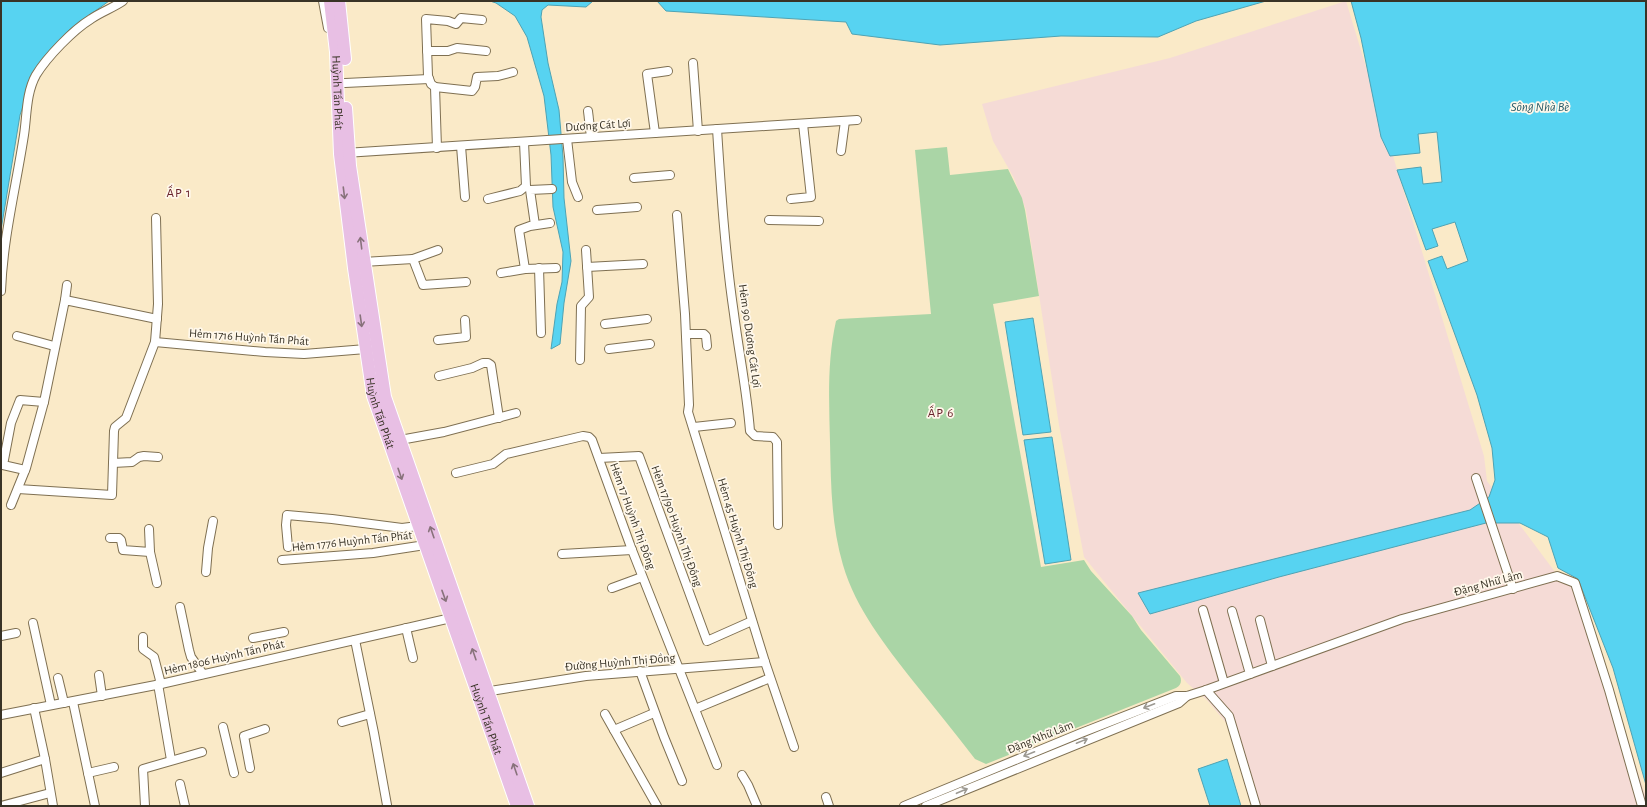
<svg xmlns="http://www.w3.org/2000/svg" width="1647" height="807" font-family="'Alegreya Sans',sans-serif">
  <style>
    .industrial { fill: #f5dbd6 }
    .green { fill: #aad5a6 }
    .water { fill: #57d3f1; stroke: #4ea3b4 }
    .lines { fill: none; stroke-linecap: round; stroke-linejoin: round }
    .minor-casing { stroke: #7f7052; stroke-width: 10 }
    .primary-casing { stroke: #fff; stroke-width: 14 }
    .minor { stroke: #fff; stroke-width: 8 }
    .primary { stroke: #e8bfe4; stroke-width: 12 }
    .oneway { stroke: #88727b }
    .oneway2 { stroke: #9c9992 }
    .labels { text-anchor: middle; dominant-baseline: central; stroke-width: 3.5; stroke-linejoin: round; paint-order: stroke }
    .street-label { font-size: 12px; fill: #393326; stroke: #fff8eb }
    .water-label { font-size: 13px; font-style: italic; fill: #295c69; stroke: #fff8eb }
    .neighbourhood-label { font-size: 13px; letter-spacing: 1px; fill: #69232c; stroke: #fff8eb }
  </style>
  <rect width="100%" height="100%" fill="#faeac8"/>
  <polygon class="industrial" points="1346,1 1484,456 1487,481 1555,572 1574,580 1595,633 1646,798 1646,806 1252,806 1228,725 1207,700 1187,683 1084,557 1059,425 1026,210 1014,178 993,141 982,104 1170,58"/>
  <path class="green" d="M947,147l3,28 58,-6 14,29 3,12 14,86 -46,8 48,263 43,-7 7,11 41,45 9,14 39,46c2,5 1,9 -4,12l-190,76 -11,-5c-20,-26 -41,-52 -62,-78 -28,-36 -57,-72 -70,-116 -12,-41 -12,-81 -13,-123 -1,-41 -3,-81 6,-121l3,-2 92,-5 -16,-164z"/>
  <g class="water">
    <polygon points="1,1 109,1 69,30 52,50 33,78 20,115 1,230"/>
    <polygon points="490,1 593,1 586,7 548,5 542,10 541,17 548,63 559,110 563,157 564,198 571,261 564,303 560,344 551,349 557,304 562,282 563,252 553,207 551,155 544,96 527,37 515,16 496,3"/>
    <polygon points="657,1 1266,1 1196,21 1158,37 1061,36 940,45 852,34 846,22 666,11"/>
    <polygon points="1351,1 1646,1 1646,785 1613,668 1578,579 1558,568 1548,537 1520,523 1486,523 1279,577 1150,614 1138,593 1470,510 1489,497 1495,480 1492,448 1477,395 1428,261 1442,256 1447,269 1468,261 1455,222 1432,229 1438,246 1426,250 1397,170 1421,167 1423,184 1442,182 1437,132 1418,134 1420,153 1390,156 1381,137 1361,38"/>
    <polygon points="1033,318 1051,432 1023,435 1005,322"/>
    <polygon points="1052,437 1071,560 1045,564 1024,440"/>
    <polygon points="1227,759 1241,806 1210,806 1198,769"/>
  </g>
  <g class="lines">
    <g class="minor-casing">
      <g id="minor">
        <polyline points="323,1 328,28"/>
        <polyline points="427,51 448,51 457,48 486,51"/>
        <polyline points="693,63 698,131"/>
        <polyline points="345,83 429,79"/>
        <polyline points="435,87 472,91 475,87 477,77 498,76 513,72"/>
        <polyline points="588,111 591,137"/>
        <path d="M717,129c4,62 8,124 17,185 5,39 13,78 16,117l5,5 18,1 4,5 1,83"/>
        <polyline points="655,133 647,74 668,71"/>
        <polyline points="567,139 572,182 578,197"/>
        <polyline points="461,146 465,197"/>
        <polyline points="437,148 435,87 431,84 428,76 426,19 448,21 456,24 461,18 482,20"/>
        <polyline points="841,151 845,121"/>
        <polyline points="345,153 857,120"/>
        <polyline points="634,178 670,175"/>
        <polyline points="488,199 520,191 526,186 524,142"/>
        <polyline points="791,199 811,197 803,124"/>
        <polyline points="597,210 637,207"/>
        <polyline points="677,215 685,314 689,405 688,412 765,662 794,747"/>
        <polyline points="769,220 819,221"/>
        <polyline points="535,225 530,190 552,189"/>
        <polyline points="413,259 438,250"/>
        <polyline points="363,262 413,259 423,285 466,282"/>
        <polyline points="587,267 643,264"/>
        <polyline points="539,268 541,333"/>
        <polyline points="525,269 519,230 530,226 550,223"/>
        <polyline points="501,273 525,269 556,268"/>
        <path d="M1,291c2,-53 15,-104 23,-156 3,-20 2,-42 12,-60 11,-18 37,-45 55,-56 10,-7 22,-11 32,-18"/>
        <polyline points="65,300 67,285"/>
        <polyline points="605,324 647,319"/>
        <polyline points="686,334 704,334 706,336 707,346"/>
        <polyline points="17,336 54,346"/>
        <polyline points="438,340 466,337 465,320"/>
        <polyline points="155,342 265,352 304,354 366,349"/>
        <polyline points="609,349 650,344"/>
        <polyline points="580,360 581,306 589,297 586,250"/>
        <polyline points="439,376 472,368 483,363 488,363 491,365 499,418"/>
        <polyline points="694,427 731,423"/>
        <polyline points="400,440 444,432 516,413"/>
        <polyline points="599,458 639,456 707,641 752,621"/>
        <polyline points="113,463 132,462 139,457 144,456 158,457"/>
        <polyline points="25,470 3,465 11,423 20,400 44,402"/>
        <polyline points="456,473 493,464 506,454 583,436 589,437 592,440 632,550 717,765"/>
        <polyline points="1476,478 1513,589"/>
        <polyline points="18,489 112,495 114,431 115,427 126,418 155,342 158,304 156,218"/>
        <polyline points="11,505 26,468 44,402 65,300 157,319"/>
        <polyline points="110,538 119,538 121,540 123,550 150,552 149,529"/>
        <polyline points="288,547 286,525 287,515 332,519 402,528 418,526"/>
        <polyline points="150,552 157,583"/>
        <polyline points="562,554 632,550"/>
        <polyline points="282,560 373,553 425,545"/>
        <polyline points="206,572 208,548 213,521"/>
        <polyline points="612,588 642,577"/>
        <polyline points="180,607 189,650 191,657 203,674"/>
        <polyline points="1203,610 1224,683"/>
        <polyline points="1232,611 1250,674"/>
        <polyline points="1260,620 1272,666"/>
        <polyline points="33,623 51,705"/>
        <polyline points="406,628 413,658"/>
        <polyline points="1,636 16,633"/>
        <polyline points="143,637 143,649 154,657 161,684"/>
        <polyline points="253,638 284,632"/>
        <polyline points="355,640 374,733 387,805"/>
        <polyline points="640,671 664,737 682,781"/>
        <polyline points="99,675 102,696"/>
        <polyline points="58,678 64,703"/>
        <polyline points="158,684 171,760"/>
        <polyline points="1206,690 1229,716 1256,806"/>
        <polyline points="484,692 586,676 765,662"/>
        <polyline points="73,702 95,806"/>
        <polyline points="34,708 45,759 53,806"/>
        <polyline points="695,709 770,678"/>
        <polyline points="605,714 657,806"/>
        <polyline points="1,715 161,684 451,618"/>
        <polyline points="342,722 370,714"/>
        <polyline points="223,727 234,773"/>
        <polyline points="614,730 654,713"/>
        <polyline points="250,768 244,736 265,729"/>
        <polyline points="1,773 45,759"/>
        <polyline points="88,773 114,767"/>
        <polyline points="742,775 748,785 757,806"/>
        <polyline points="180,784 185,806"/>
        <polyline points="826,797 829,806"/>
        <polyline points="1,806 50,793"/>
        <polyline points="145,806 143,769 202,752"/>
        <polyline points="904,806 1081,733 1176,696 1187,696 1206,690 1402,619 1557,576 1575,583 1609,690 1642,806"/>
        <polyline points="926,806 1179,703 1187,696"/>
      </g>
    </g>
    <g class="primary-casing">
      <g id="primary">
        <path id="s1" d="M330,1l6,51 4,102 14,114 19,128 144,410"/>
        <polyline points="339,1 345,59"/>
        <polyline points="346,108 350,166 385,397 528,806"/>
      </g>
    </g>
    <use href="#minor" class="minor"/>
    <use href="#primary" class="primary"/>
  </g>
  <defs><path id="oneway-shaft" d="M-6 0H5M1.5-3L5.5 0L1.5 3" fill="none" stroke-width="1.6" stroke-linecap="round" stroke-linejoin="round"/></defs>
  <g class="oneway">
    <use href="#oneway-shaft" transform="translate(344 193) rotate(83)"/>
    <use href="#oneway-shaft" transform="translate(361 243) rotate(-97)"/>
    <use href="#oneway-shaft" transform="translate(361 321) rotate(82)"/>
    <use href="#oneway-shaft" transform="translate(400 474) rotate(71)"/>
    <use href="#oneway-shaft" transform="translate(432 532) rotate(-109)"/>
    <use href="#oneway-shaft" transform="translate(444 596) rotate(70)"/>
    <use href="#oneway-shaft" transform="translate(474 654) rotate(-109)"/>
    <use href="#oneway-shaft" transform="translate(515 769) rotate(-109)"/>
  </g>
  <g class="oneway2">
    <use href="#oneway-shaft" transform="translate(1149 706) rotate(159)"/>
    <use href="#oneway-shaft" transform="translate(1082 741) rotate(-22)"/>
    <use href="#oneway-shaft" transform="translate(1029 754) rotate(158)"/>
    <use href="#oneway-shaft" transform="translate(962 791) rotate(-23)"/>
  </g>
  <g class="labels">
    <g class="street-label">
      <text stroke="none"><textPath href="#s1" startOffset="92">Huỳnh Tấn Phát</textPath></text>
      <text transform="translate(598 125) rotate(-4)">Dương Cát Lợi</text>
      <text transform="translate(750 336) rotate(82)">Hẻm 90 Dương Cát Lợi</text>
      <text transform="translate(249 337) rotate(4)">Hẻm 1716 Huỳnh Tấn Phát</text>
      <text stroke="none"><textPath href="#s1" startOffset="416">Huỳnh Tấn Phát</textPath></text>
      <text transform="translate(633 516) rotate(70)">Hẻm 17 Huỳnh Thị Đồng</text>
      <text transform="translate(677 526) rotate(70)">Hẻm 17/90 Huỳnh Thị Đồng</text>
      <text transform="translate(738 533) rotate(73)">Hẻm 45 Huỳnh Thị Đồng</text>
      <text transform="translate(352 541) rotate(-6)">Hẻm 1776 Huỳnh Tấn Phát</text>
      <text transform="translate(1488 583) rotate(-15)">Đặng Nhữ Lâm</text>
      <text transform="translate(224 657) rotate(-13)">Hẻm 1806 Huỳnh Tấn Phát</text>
      <text transform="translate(620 662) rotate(-5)">Đường Huỳnh Thị Đồng</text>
      <text stroke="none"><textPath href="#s1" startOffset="740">Huỳnh Tấn Phát</textPath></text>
      <text transform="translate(1040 737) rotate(-22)">Đặng Nhữ Lâm</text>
    </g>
    <g class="water-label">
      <text x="1540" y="107">Sông Nhà Bè</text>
    </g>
    <g class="neighbourhood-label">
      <text x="179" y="193">ẤP 1</text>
      <text x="941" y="413">ẤP 6</text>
    </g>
  </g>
  <rect width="1647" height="807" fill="none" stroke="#393326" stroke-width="4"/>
</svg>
